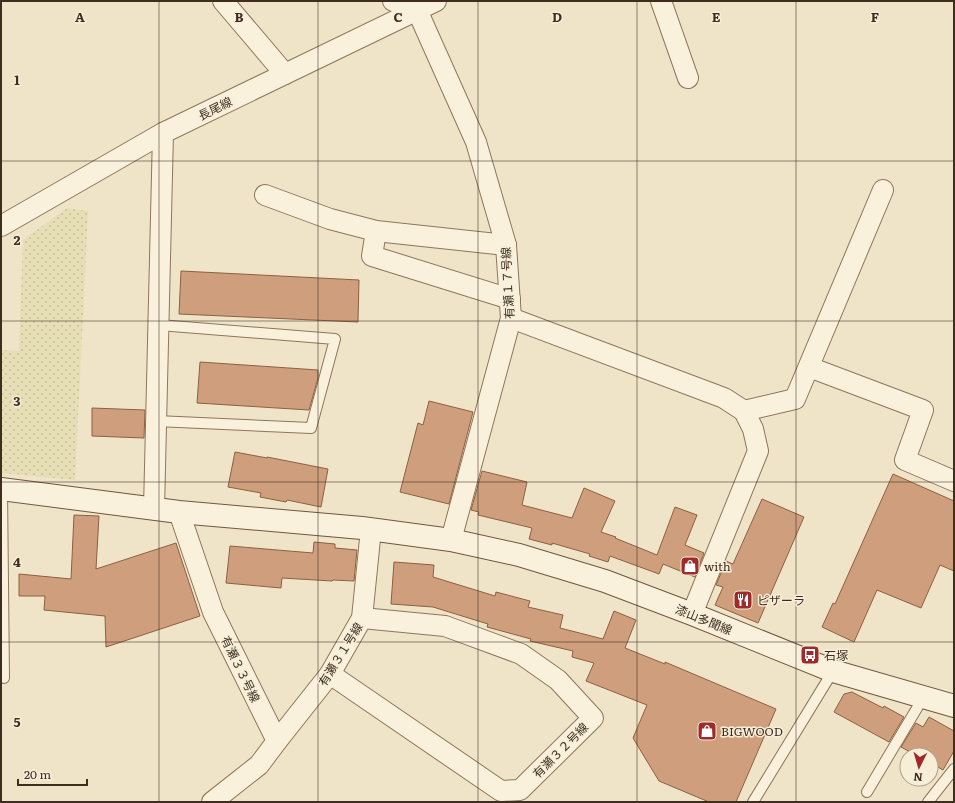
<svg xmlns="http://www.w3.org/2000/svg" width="955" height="803" font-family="Literata,'Noto Sans JP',serif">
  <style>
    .farmland { fill: url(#farmland-dots) }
    .building { fill: #cf9f7d; stroke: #8d5f41 }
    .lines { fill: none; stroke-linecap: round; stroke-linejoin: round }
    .lane-casing { stroke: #8d765c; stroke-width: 12 }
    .street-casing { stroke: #8d765c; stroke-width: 22 }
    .secondary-casing { stroke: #6f573f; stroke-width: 24 }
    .lane { stroke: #faf1dc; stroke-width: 10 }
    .street { stroke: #faf1dc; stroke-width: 20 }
    .secondary { stroke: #faf1dc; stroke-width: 22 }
    .grid { fill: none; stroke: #3d2e20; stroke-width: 1; stroke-opacity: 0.55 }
    .labels { text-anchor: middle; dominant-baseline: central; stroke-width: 3; stroke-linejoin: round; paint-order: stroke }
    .street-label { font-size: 12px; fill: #3d2e20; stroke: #f7eed8 }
    .poi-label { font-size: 12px; fill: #3d2e20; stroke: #f7eed8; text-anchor: start }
    .grid-label { font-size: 13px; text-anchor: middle; font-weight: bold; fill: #3d2e20; stroke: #f7eed8; stroke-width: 3; stroke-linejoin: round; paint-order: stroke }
  </style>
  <defs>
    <pattern id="farmland-dots" width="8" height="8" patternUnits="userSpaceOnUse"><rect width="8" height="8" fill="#e6deb5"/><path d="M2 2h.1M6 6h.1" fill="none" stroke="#c6bf9b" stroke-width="1.8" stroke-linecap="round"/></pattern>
  </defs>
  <rect width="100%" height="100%" fill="#f0e4c8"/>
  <polygon class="farmland" points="67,208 88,211 75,480 1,473 1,350 19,351 23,240"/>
  <g class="building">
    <polygon points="181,271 359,280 358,322 179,314"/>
    <polygon points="200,362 318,370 318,378 309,410 197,403"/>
    <polygon points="429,401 473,412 449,504 400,492 418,423 423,425"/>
    <polygon points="92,408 145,410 144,438 92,436"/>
    <polygon points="235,452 267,458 267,457 328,469 321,507 287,500 286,502 260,497 261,493 228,487"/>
    <polygon points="482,471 527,482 522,505 572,518 584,488 615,501 601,532 616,537 615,538 657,555 675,507 697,515 685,545 704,553 695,577 663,564 659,574 610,556 608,562 589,556 590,554 552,543 552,545 529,539 532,528 478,515 479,512 471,510"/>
    <polygon points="893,474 954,501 954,571 940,565 921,608 877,590 854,642 822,627 833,603 835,604"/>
    <polygon points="762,499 804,517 758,623 715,605 723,587 716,585 726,561 733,564"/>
    <polygon points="74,515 99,516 96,569 176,543 200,616 106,647 105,616 44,610 45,596 19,596 19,574 71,579"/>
    <polygon points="314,542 335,544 335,548 357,550 354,581 333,580 332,581 282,578 281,588 226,583 230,546 313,553"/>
    <polygon points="394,562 434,565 433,577 495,596 496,592 530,601 528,607 563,615 560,628 603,639 614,611 636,620 625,648 665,664 665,662 776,709 736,802 709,802 659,781 633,738 647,705 586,681 594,663 572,657 573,651 530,641 531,639 487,627 488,624 433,607 391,604"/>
    <polygon points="852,692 883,708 884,706 904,717 889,742 834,712 844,694"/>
    <polygon points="929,717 954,731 954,751 943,770 931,763 931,755 916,755 901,747 916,723 923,727"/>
  </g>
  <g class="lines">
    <g class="lane-casing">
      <g id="lane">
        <polyline points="156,421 311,428 335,339 159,325"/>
        <polyline points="2,489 4,678"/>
        <polyline points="867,792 923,698"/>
        <polyline points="753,802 833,671"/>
        <polyline points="928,802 954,769"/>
      </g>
    </g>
    <g class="street-casing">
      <g id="street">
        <polyline points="223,1 285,74"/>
        <polyline points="393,1 417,10 476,142 506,245 511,318 451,540"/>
        <polyline points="661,1 688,78"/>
        <polyline points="265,195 330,219 376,231 506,245"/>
        <polyline points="1,226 163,133 436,1"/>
        <polyline points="376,231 372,256 510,299"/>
        <polyline points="511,318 724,398 744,411 753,429 758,451 692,614"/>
        <polyline points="809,367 923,410 905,460 954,481"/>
        <polyline points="744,411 795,399 883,190"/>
        <polyline points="154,509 163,133"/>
        <polyline points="179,512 213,612 277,741 259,765 212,802"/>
        <polyline points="330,674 501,791 520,790 593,718 558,680 521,654 445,626 362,618"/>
        <polyline points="277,741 330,674 362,618 371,529"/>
      </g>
    </g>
    <g class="secondary-casing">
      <polyline id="secondary" points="1,489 179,512 362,528 451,540 519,555 605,581 692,614 833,671 954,706"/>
    </g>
    <use href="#lane" class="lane"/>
    <use href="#street" class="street"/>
    <use href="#secondary" class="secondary"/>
  </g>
  <path class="grid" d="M159,1v801M318,1v801M478,1v801M637,1v801M796,1v801M1,161h953M1,321h953M1,482h953M1,642h953"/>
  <defs>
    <g id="shop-square" transform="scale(1)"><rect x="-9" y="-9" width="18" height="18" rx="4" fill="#9e2a2b" stroke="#f7eed8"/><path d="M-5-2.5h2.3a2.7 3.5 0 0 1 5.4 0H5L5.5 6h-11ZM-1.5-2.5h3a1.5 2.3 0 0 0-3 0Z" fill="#fff"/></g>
    <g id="restaurant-square" transform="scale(1)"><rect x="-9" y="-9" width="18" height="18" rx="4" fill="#9e2a2b" stroke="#f7eed8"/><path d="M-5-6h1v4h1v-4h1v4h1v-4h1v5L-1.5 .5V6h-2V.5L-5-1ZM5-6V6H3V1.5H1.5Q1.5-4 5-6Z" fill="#fff"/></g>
    <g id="bus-square" transform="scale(1)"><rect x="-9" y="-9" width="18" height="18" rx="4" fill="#9e2a2b" stroke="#f7eed8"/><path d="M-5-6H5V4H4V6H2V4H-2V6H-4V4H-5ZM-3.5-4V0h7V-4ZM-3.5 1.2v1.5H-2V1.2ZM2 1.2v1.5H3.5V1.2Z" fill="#fff"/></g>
  </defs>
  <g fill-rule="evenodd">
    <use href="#shop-square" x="690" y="566"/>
    <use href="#restaurant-square" x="743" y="600"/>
    <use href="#bus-square" x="810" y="655"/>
    <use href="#shop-square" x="707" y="731"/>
  </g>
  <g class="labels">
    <g class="street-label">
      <text transform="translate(215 108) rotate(-26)">長尾線</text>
      <text transform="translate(507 283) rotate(-93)">有瀬１７号線</text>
      <text transform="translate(704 619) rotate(22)">漆山多聞線</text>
      <text transform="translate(340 654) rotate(-58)">有瀬３１号線</text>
      <text transform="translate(241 669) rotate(64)">有瀬３３号線</text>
      <text transform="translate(560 750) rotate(-45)">有瀬３２号線</text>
    </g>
    <g class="poi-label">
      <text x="704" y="566">with</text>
      <text x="757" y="600">ピザーラ</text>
      <text x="824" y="655">石塚</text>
      <text x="721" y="731">BIGWOOD</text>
    </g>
  </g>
  <g class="grid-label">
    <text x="80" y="22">A</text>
    <text x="239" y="22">B</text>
    <text x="398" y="22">C</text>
    <text x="557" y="22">D</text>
    <text x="716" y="22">E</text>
    <text x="875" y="22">F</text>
    <text x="17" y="85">1</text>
    <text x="17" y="245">2</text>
    <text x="17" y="406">3</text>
    <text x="17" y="567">4</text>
    <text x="17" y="727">5</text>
  </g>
  <rect width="955" height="803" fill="none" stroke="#3d2e20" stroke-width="4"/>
  <g transform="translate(919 767) rotate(185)"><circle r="19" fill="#f7eed8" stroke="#ada18e"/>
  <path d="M0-3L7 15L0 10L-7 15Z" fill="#9e2a2b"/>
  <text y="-6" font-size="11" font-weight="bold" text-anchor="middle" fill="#3d2e20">N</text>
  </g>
  <path d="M18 779v6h69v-6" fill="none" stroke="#3d2e20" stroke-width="2"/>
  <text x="24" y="779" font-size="12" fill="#3d2e20" stroke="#f7eed8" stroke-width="3" paint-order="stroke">20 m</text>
</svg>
